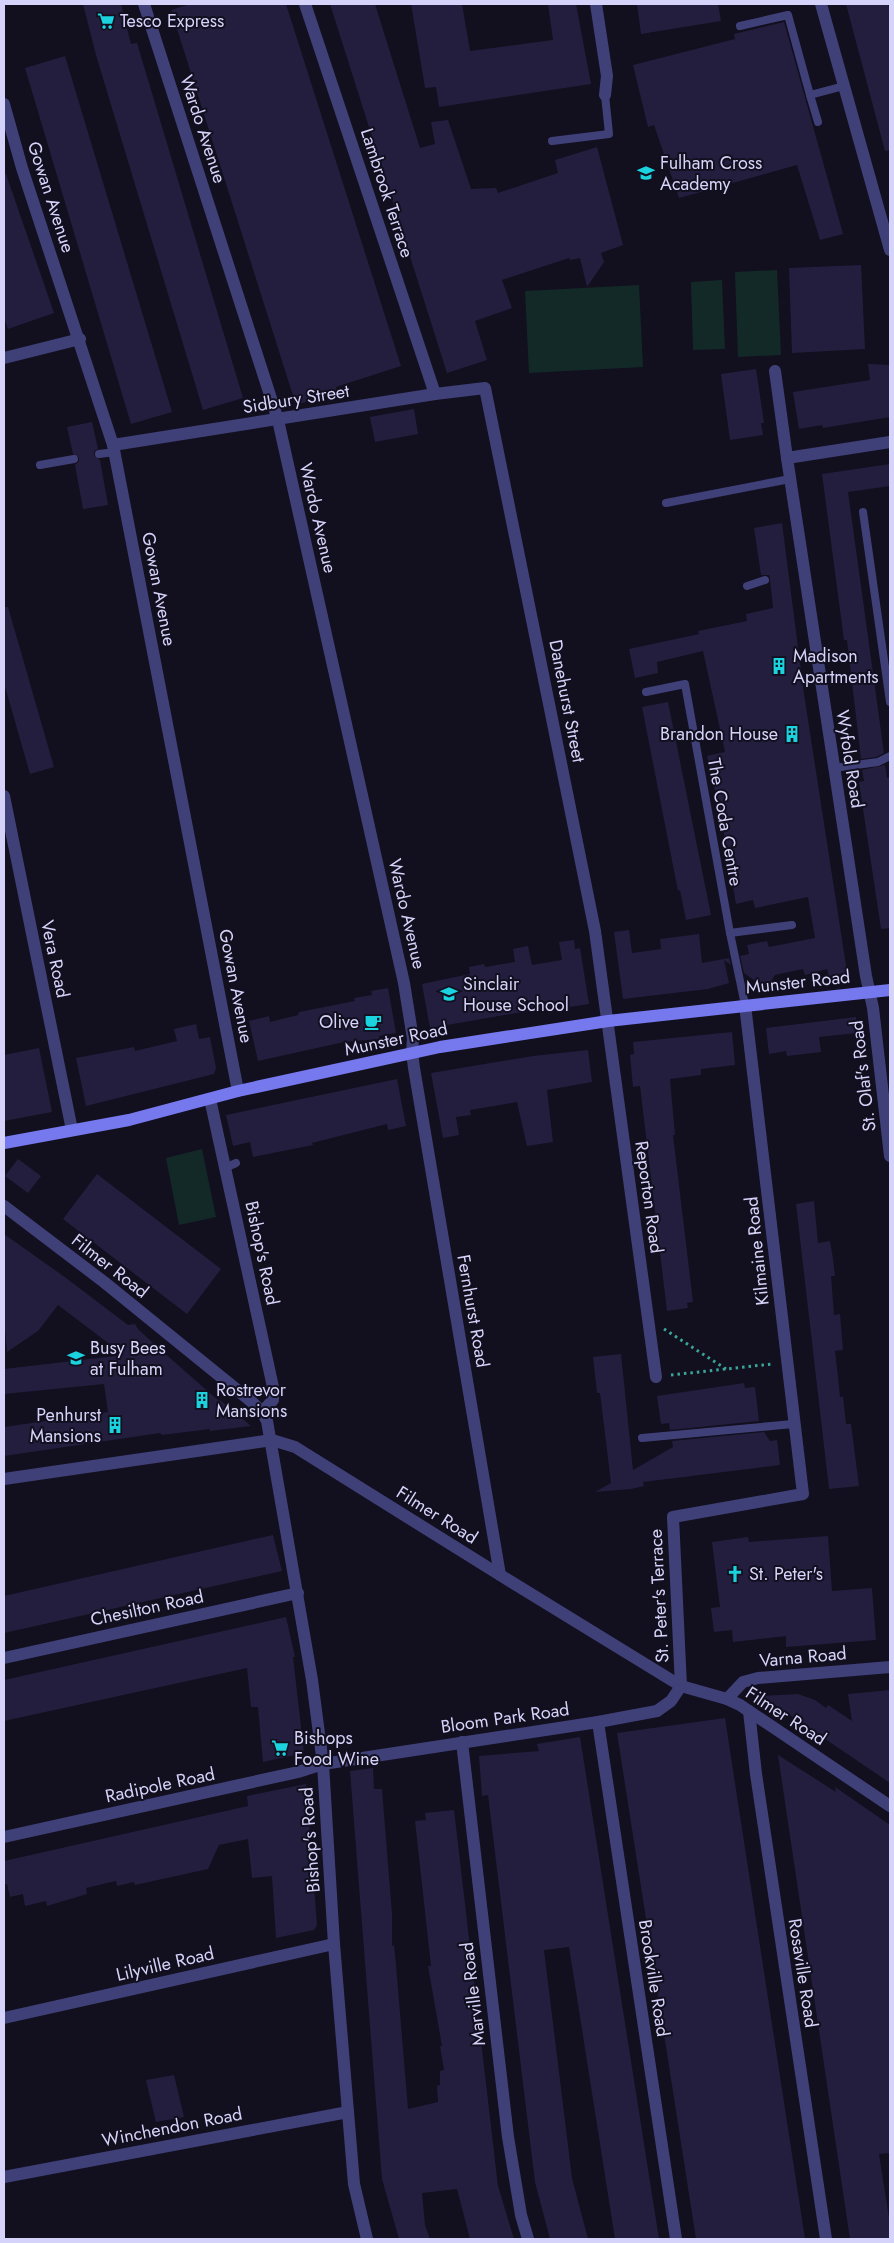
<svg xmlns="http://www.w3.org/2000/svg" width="894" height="2243" font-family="Jost,sans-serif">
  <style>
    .green { fill: #132927 }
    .building { fill: #231e3e }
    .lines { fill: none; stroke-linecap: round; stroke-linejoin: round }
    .path { stroke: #3ca59a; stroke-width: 3; stroke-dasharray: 2.5 4; stroke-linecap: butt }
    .lane { stroke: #404079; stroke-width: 8 }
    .street { stroke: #404079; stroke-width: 12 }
    .secondary { stroke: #7678ee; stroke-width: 12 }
    .labels { text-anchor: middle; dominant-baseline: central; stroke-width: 4; stroke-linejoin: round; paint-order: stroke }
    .poi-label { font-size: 18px; fill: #d6d3fa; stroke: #120f1f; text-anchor: start }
    .street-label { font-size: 18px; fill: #d6d3fa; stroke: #120f1f }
  </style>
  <rect width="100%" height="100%" fill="#120f1f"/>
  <g class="green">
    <polygon points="777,270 781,355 738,357 735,272"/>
    <polygon points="722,280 725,349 693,350 691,282"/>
    <polygon points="639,285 643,367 529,373 525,291"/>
    <polygon points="202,1149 216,1217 179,1225 166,1158"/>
  </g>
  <g class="building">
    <polygon points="83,4 121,4 131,44 137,43 243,398 203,410 96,55"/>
    <polygon points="190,4 286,4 401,366 336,387 337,392 296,405 171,10"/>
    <polygon points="330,4 375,4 420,148 435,144 431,122 448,120 471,189 496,188 498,193 558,173 555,160 597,147 623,245 601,253 604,262 587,287 580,258 570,260 569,258 502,280 512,308 475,321 487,360 447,373"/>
    <polygon points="411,4 462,4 470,51 553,40 548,4 576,4 591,84 439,107 436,87 425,88"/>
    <polygon points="637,4 718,4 721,21 641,34"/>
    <polygon points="846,4 888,4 890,12 890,150 885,151"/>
    <polygon points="784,22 843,234 820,240 797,165 679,198 654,125 648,127 633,65 735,39 734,34"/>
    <polygon points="65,56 172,412 131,424 25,68"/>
    <polygon points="4,174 6,174 54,313 8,329 4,317"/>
    <polygon points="861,265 865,349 792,353 789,268"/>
    <polygon points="868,364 890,365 890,417 823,428 822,425 799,429 793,392 870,380"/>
    <polygon points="756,369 764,423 761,423 763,435 730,440 721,374"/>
    <polygon points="414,409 418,434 375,442 370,417"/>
    <polygon points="92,422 98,449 94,451 94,455 100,460 108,505 83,509 75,465 79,461 79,458 73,454 67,427"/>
    <polygon points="890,464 890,486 848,492 884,753 876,757 861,759 847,640 844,640 822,474"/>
    <polygon points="782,523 804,694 847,972 829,977 827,969 805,975 803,969 775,975 770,983 761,985 744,973 740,956 749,954 747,945 767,941 769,947 815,938 808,897 755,908 753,900 736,904 721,817 707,756 725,752 703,651 657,662 658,673 635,678 629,649 699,634 698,631 747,621 746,614 773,608 770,579 769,575 761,575 754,528"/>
    <polygon points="4,607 8,607 54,767 30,774 4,683"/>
    <polygon points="668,702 711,915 686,920 680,890 678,891 642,707"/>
    <polygon points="885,765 887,778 890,777 890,928 881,929 859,782 864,781 862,770"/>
    <polygon points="629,930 632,953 661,949 660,939 699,934 702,963 729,958 731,965 724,960 729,983 708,989 623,999 614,932"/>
    <polygon points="574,940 575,949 580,948 589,1004 569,1007 568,1004 430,1028 422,984 470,974 469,967 484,964 485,967 515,962 513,949 528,946 532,965 562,960 559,942"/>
    <polygon points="388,988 396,1033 379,1036 380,1039 344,1042 258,1061 249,1021 269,1016 270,1022 298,1015 299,1012 355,1001 354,998 372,995 371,991"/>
    <polygon points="856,1017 857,1033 819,1037 821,1052 787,1056 786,1051 769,1054 766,1028"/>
    <polygon points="196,1024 199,1039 210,1037 216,1068 214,1074 86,1106 76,1058 134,1047 135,1051 177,1041 174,1029"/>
    <polygon points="732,1032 735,1065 701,1069 701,1075 670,1079 675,1135 673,1135 693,1302 687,1303 688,1308 667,1311 640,1086 633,1087 630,1055 634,1054 633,1042"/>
    <polygon points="39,1048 52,1112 4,1121 4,1055"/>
    <polygon points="588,1050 592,1082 547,1090 553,1142 527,1146 517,1102 470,1110 471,1115 456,1117 459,1135 443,1138 431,1073 533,1056"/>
    <polygon points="397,1079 406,1126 388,1130 387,1124 312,1143 313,1145 253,1157 250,1142 233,1146 226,1115"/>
    <polygon points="18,1159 41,1176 28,1193 5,1176"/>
    <polygon points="97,1174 221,1269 187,1314 63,1219"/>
    <polygon points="814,1201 818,1243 830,1241 833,1259 835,1276 831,1276 834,1315 840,1314 843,1350 835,1351 838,1377 840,1397 843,1397 846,1424 851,1424 859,1486 829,1489 796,1204"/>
    <polygon points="4,1234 66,1278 128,1325 135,1324 138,1329 155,1345 219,1401 220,1400 251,1426 210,1431 210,1429 162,1435 160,1433 4,1456 4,1427 108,1412 104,1384 4,1394 4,1369 124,1355 58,1305 38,1331 7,1352 4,1318"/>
    <polygon points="621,1354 633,1470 673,1447 672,1441 764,1432 770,1441 777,1440 780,1465 643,1482 644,1486 631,1489 595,1492 611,1483 600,1393 597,1393 593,1357"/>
    <polygon points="744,1383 745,1388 755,1387 759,1421 670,1430 669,1423 661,1424 657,1396"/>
    <polygon points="273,1535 282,1571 4,1633 4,1596"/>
    <polygon points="828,1536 832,1591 872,1588 876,1640 786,1647 786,1636 733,1642 732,1630 714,1632 711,1608 720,1607 712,1542 748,1537 749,1542"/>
    <polygon points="286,1617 295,1657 293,1657 304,1753 263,1762 258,1707 251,1707 247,1668 4,1721 4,1680"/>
    <polygon points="890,1690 890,1783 762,1696 798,1694 815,1700 826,1708 828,1705 852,1721 848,1694"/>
    <polygon points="725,1718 805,2239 696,2239 617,1733"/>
    <polygon points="580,1737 659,2239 615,2239 569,1947 544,1950 572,2178 588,2239 550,2239 535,2182 488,1795 482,1796 479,1756 539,1751 537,1744"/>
    <polygon points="778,1755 836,1792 835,1787 890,1825 890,2153 879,2154 890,2224 890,2239 850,2239"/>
    <polygon points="373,1768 374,1789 382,1789 392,1914 392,1946 394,1945 396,1965 408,2109 438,2102 437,2086 440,2085 440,2071 444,2070 440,2046 442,2046 428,1966 431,1966 415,1821 426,1820 425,1813 454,1810 498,2186 514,2239 470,2239 457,2189 422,2193 425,2225 430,2239 399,2239 382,2179 350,1771"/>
    <polygon points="306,1784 317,1925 314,1930 276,1938 272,1876 252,1878 248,1839 219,1845 208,1869 135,1885 134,1882 117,1886 116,1881 86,1888 87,1894 47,1906 46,1901 25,1906 23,1894 10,1897 7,1884 4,1884 4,1861 248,1806 247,1796"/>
    <polygon points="174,2075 184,2117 156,2122 146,2080"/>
  </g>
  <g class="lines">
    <g class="path">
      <polyline points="664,1329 726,1369"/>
      <polyline points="671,1375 772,1364"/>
    </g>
    <g class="lane">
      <polyline points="740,26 788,15 810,95 844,86"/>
      <polyline points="810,95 818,122"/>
      <polyline points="552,141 609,134 605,95"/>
      <polyline points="99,454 115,452"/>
      <polyline points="40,465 74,459"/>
      <polyline points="666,503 790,479"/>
      <polyline points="863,512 890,702"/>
      <polyline points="747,586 765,580"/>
      <polyline points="646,692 685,684 730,933 745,1005"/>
      <polyline points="834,768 878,762 890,756"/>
      <polyline points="730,933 792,925"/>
      <polyline points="225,1168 236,1163"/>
      <polyline points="642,1438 793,1424"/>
    </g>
    <g class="street">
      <polyline points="144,4 278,420 404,983 413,1039 412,1052 414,1068 500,1575"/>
      <polyline points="305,4 435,394"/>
      <polyline points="596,4 607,76 605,95"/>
      <polyline points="821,4 890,250"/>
      <polyline points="4,104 22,168 113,445 238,1091"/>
      <polyline points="4,358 80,339"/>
      <polyline points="775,371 787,458"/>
      <polyline points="890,442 787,458 866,976 873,1008 890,1156"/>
      <polyline points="113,445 435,394 485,388 595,931 656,1377"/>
      <polyline points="4,796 72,1130"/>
      <polyline points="210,1099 273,1387 273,1400 262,1412"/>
      <polyline points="4,1206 104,1282 252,1402 262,1412 267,1421 312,1680 323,1764 334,1944 354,2184 367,2239"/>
      <polyline points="4,1479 272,1440 295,1447 500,1575 681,1686 727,1699 740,1705 890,1806"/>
      <polyline points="4,1658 298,1593"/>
      <polyline points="727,1699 743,1682 758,1678 890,1667"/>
      <polyline points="749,1711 756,1774 826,2239"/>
      <polyline points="598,1722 676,2239"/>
      <polyline points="462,1742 508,2137 521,2215 528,2239"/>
      <polyline points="4,1837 298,1772 323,1764 598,1722 657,1711 671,1701 681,1686 673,1517 803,1494 745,1005"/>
      <polyline points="4,2018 334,1944"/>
      <polyline points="4,2177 348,2112"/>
    </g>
    <polyline class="secondary" points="4,1143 129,1120 238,1091 440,1047 608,1021 890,990"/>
  </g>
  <defs>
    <g id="supermarket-bare" transform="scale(1.35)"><path d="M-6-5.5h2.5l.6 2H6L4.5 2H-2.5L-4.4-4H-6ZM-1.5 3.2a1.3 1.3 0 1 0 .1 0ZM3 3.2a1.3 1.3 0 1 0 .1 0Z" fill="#1bd3de" stroke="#120f1f" stroke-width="2.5" paint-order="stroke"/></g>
    <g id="school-bare" transform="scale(1.35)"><path d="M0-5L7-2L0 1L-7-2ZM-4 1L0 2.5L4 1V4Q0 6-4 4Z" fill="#1bd3de" stroke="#120f1f" stroke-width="2.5" paint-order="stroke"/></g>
    <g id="building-bare" transform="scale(1.35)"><path d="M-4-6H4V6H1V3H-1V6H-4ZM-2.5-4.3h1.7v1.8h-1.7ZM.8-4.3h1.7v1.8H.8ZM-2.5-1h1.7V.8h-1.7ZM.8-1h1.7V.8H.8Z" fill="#1bd3de" stroke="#120f1f" stroke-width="2.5" paint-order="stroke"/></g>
    <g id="cafe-bare" transform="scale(1.35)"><path d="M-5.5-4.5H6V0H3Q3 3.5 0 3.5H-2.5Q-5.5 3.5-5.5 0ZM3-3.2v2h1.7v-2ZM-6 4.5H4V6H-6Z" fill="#1bd3de" stroke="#120f1f" stroke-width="2.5" paint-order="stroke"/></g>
    <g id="church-bare" transform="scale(1.35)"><path d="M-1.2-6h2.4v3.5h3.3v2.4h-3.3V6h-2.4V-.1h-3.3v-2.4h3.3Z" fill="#1bd3de" stroke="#120f1f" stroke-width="2.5" paint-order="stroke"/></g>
  </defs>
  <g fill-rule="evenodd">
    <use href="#supermarket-bare" x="106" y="21"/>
    <use href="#school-bare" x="646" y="173"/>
    <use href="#building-bare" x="779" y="666"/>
    <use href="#building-bare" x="792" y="734"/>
    <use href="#school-bare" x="449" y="994"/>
    <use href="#cafe-bare" x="373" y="1022"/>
    <use href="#school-bare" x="76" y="1358"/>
    <use href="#building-bare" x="202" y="1400"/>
    <use href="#building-bare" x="115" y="1425"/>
    <use href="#church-bare" x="735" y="1574"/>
    <use href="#supermarket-bare" x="280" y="1748"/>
  </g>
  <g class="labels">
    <g class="poi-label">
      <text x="120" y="21">Tesco Express</text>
      <text x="660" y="163">Fulham Cross<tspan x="660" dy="21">Academy</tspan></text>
      <text x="793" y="656">Madison<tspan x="793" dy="21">Apartments</tspan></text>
      <text x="778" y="734" text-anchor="end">Brandon House</text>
      <text x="463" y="984">Sinclair<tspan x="463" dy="21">House School</tspan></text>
      <text x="359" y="1022" text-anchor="end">Olive</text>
      <text x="90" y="1348">Busy Bees<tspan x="90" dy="21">at Fulham</tspan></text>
      <text x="216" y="1390">Rostrevor<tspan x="216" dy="21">Mansions</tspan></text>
      <text x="101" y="1415" text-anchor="end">Penhurst<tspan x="101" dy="21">Mansions</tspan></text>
      <text x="749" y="1574">St. Peter's</text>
      <text x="294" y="1738">Bishops<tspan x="294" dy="21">Food Wine</tspan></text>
    </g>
    <g class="street-label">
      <text transform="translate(203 129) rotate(72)">Wardo Avenue</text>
      <text transform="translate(387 193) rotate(72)">Lambrook Terrace</text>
      <text transform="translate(51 197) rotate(72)">Gowan Avenue</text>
      <text transform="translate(296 399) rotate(-9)">Sidbury Street</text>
      <text transform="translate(318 518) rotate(77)">Wardo Avenue</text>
      <text transform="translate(159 589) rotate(79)">Gowan Avenue</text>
      <text transform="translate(567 701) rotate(79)">Danehurst Street</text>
      <text transform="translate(850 759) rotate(81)">Wyfold Road</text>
      <text transform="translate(725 822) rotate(80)">The Coda Centre</text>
      <text transform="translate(407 914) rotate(77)">Wardo Avenue</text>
      <text transform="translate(55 959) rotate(78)">Vera Road</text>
      <text transform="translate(798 982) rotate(-6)">Munster Road</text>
      <text transform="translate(236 986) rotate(79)">Gowan Avenue</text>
      <text transform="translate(396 1039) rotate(-12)">Munster Road</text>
      <text transform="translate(863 1076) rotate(-97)">St. Olaf's Road</text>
      <text transform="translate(649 1197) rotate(82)">Reporton Road</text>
      <text transform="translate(757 1251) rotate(-96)">Kilmaine Road</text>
      <text transform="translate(262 1253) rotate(78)">Bishop's Road</text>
      <text transform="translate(110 1266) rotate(38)">Filmer Road</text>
      <text transform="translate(473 1311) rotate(80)">Fernhurst Road</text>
      <text transform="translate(437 1515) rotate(32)">Filmer Road</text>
      <text transform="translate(659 1596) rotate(-93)">St. Peter's Terrace</text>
      <text transform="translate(147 1608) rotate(-12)">Chesilton Road</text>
      <text transform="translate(803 1657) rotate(-5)">Varna Road</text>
      <text transform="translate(786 1716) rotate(33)">Filmer Road</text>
      <text transform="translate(505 1718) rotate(-8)">Bloom Park Road</text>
      <text transform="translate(160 1785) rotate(-12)">Radipole Road</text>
      <text transform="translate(310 1840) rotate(-94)">Bishop's Road</text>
      <text transform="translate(165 1964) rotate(-13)">Lilyville Road</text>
      <text transform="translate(803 1973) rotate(81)">Rosaville Road</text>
      <text transform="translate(654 1978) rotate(81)">Brookville Road</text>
      <text transform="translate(473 1994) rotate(-97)">Marville Road</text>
      <text transform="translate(172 2127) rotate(-11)">Winchendon Road</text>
    </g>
  </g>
  <rect width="894" height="2243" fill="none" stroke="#d6d3fa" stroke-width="10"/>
</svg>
